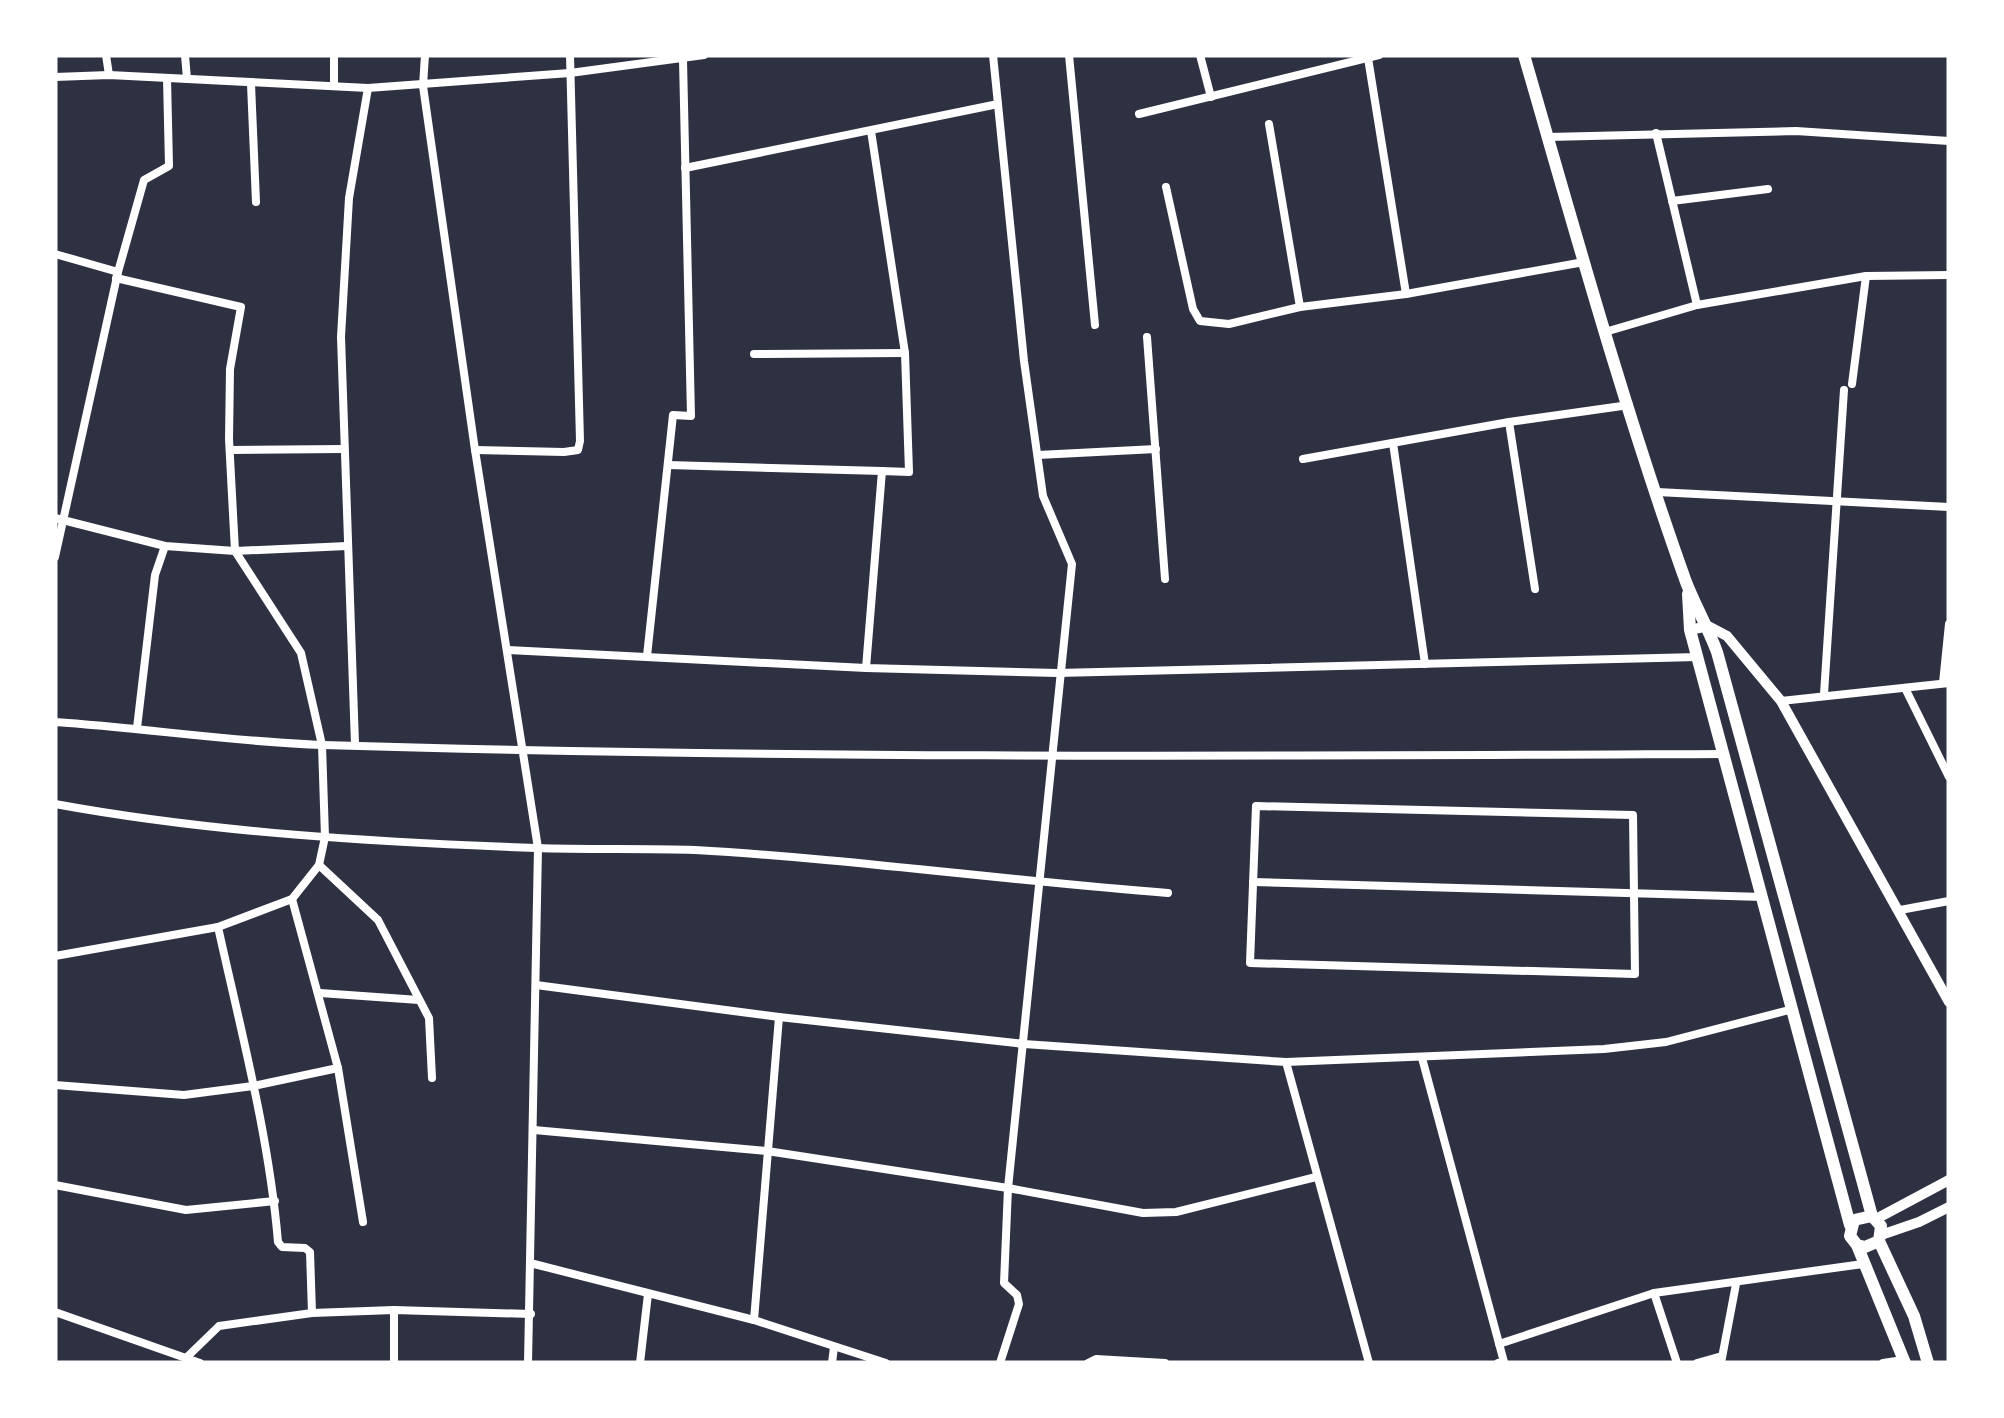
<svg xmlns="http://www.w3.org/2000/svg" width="2004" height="1418" font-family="'Nunito Sans',sans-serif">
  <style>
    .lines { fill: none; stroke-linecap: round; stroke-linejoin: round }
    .minor { stroke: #fff; stroke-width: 8 }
    .tertiary { stroke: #fff; stroke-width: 10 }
    .trunk { stroke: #fff; stroke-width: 12 }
  </style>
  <rect width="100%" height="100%" fill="#2d3142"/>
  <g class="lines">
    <g class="minor">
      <polyline points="106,55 109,75"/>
      <polyline points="185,55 187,79"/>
      <polyline points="425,55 423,86 475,450 538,848 528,1363"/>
      <polyline points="993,55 1024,361 1043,496 1072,564 1008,1188 1004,1283 1017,1295 1019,1304 1000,1363"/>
      <polyline points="1069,55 1095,325"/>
      <polyline points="1200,55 1211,97"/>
      <polyline points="1368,58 1406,294"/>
      <polyline points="55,77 109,75 368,88 570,73 704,55"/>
      <polyline points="251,84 256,202"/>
      <polyline points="334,85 334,55"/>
      <polyline points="1139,114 1379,55"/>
      <polyline points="1269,124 1300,307"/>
      <polyline points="1656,133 1697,305"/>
      <polyline points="1548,137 1796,131 1949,141"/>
      <polyline points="685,168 998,104"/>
      <polyline points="1166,187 1193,309 1200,321 1229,324 1300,307 1406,294 1584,262"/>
      <polyline points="1672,201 1768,189"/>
      <polyline points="55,254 118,272"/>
      <polyline points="116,278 241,307 230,369 229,439 235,551 347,546"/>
      <polyline points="1605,332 1697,305 1866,276 1949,275"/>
      <polyline points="1147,337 1165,579"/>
      <polyline points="754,354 905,353"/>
      <polyline points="1852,384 1866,276"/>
      <polyline points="1509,422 1535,589"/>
      <polyline points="1393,443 1425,664"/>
      <polyline points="230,450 343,449"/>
      <polyline points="475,450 564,452 578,450 580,441 570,55"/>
      <polyline points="1038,455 1156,449"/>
      <polyline points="1303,459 1509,422 1629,405"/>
      <polyline points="668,465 882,471"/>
      <polyline points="1657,492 1949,507"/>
      <polyline points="55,518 165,546 235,551 301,653 322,745 325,837 319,865 292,899 218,927 55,956"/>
      <polyline points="55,557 118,272 144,180 169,166 167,78"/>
      <polyline points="507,650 866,668 1058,673 1698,657"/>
      <polyline points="647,656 673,415 691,416 683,60"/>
      <polyline points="866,668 882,471 909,472 905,353 871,131"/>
      <polyline points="1943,683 1949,624"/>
      <polyline points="1905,688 1949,777"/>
      <polyline points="1824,694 1844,390"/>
      <polyline points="1781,701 1949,683"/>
      <path d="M55,722c89,6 179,20 268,23 467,14 934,11 1401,9"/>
      <polyline points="137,728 155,575 165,546"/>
      <polyline points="355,744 341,337 349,198 368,88"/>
      <path d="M55,804c158,29 321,38 481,44 53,2 106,0 159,2 158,9 315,31 473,43"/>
      <polygon points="1256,806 1633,815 1635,974 1250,963"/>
      <polyline points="319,865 378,920 429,1018 432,1078"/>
      <polyline points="1253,882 1763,897"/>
      <polyline points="292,899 338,1068"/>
      <polyline points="1900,910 1949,901"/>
      <path d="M218,927c23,104 51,209 60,315l4,5 23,1 5,4 2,61"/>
      <polyline points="536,985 779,1017 1024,1044 1286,1062 1604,1049 1666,1042 1793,1009"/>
      <polyline points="320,993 419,1000"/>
      <polyline points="1422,1058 1504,1362 1498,1363"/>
      <polyline points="1286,1062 1369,1363"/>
      <polyline points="55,1085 184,1095 253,1086 338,1068 363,1222"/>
      <polyline points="534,1130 767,1151 1008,1188 1143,1213 1176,1212 1316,1177"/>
      <polyline points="55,1185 186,1210 275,1201"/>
      <polyline points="530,1263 754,1320 886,1363"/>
      <polyline points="1654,1293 1677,1363"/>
      <polyline points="55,1312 200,1363"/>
      <polyline points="754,1320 779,1017"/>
      <polyline points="1499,1344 1654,1293 1863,1264"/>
      <polyline points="186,1358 219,1326 312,1313 394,1310 531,1314"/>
      <polyline points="394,1363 394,1310"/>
      <polyline points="640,1363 648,1294"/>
      <polyline points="832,1363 834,1347"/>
      <polyline points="1088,1363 1096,1359 1165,1363"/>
      <polyline points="1697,1363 1722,1356"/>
      <polyline points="1721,1363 1736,1284"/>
      <polyline points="1883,1363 1903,1360"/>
    </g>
    <g class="tertiary">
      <polyline points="1690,630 1708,626 1727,636 1781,701 1949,1002"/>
      <polyline points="1876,1219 1949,1180"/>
      <polyline points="1881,1235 1919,1222 1949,1207"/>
    </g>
    <g class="trunk">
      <path d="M1524,55c51,176 100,354 162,527 9,23 22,46 31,70l155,564"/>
      <polyline points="1688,594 1690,630 1850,1225"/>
      <polyline points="1879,1241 1914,1316 1928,1363"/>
      <polyline points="1857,1245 1865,1247 1879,1241 1881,1226 1872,1216 1854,1220 1850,1236 1857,1245 1905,1363"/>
    </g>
  </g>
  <rect width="2004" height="1418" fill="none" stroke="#ffffff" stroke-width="115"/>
</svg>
